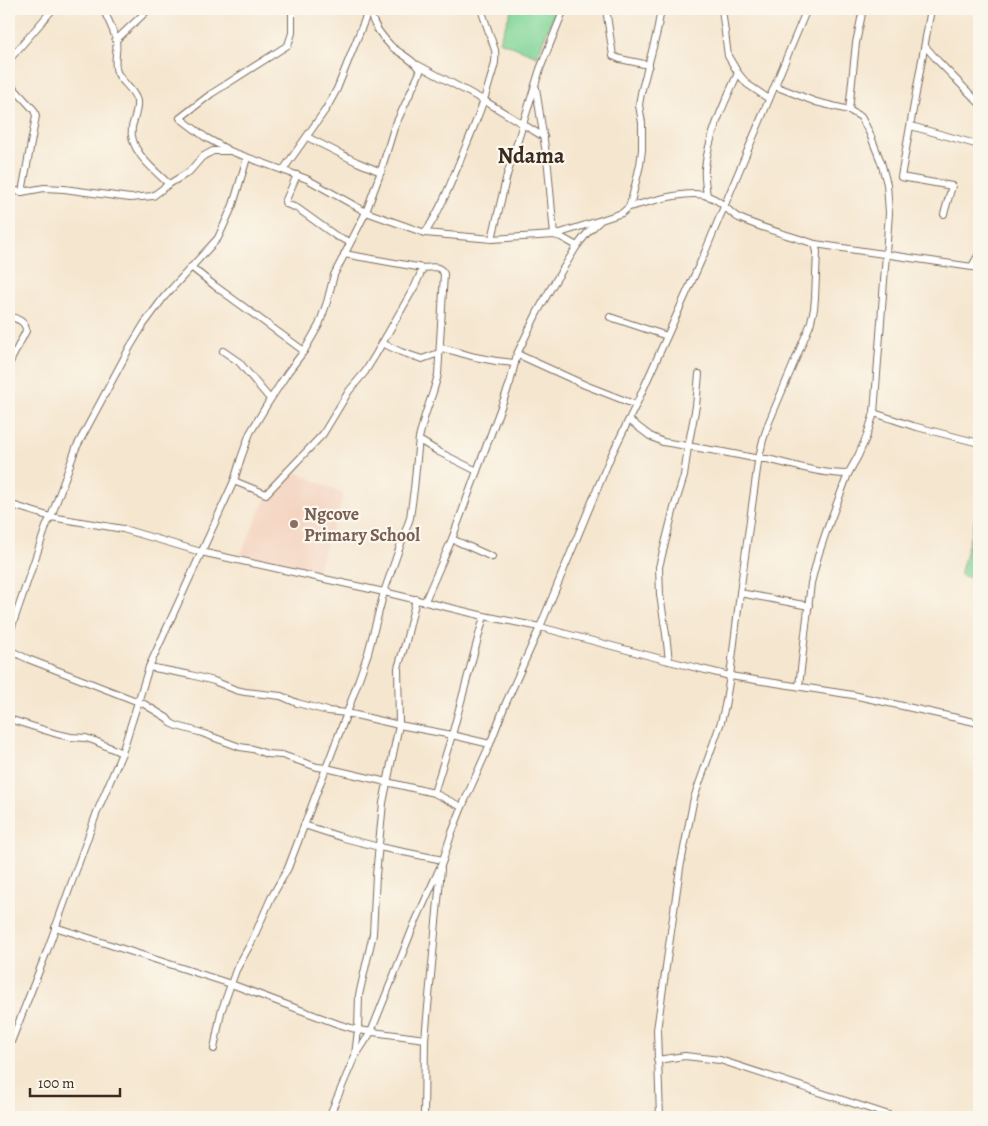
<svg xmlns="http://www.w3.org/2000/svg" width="988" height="1126" font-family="Alegreya,serif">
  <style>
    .built { fill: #f4d3c0 }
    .green { fill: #80d598; stroke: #5e805b }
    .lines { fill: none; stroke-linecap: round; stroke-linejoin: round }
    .street-casing { stroke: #7c6c5c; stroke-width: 8 }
    .street { stroke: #fff; stroke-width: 6 }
    .education-dot { fill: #8d6e63; stroke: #fbf7ec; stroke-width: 2 }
    .labels { text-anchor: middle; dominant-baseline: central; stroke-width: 4.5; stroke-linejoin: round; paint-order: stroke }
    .education-label { font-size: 18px; font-weight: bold; fill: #785e54; stroke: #fbf7ec; text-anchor: start }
    .district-label { font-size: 22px; font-weight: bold; fill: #3b2a1e; stroke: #fbf7ec }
  </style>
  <rect width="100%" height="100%" fill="#fbf7ec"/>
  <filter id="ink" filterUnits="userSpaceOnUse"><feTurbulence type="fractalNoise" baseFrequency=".02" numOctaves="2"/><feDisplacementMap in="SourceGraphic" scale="10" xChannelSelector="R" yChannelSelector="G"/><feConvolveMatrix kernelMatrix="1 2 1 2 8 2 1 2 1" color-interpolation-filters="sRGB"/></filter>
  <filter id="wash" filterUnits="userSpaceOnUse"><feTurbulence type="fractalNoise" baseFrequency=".0096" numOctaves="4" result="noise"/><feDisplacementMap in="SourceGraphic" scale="20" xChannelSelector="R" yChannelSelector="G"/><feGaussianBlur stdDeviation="1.12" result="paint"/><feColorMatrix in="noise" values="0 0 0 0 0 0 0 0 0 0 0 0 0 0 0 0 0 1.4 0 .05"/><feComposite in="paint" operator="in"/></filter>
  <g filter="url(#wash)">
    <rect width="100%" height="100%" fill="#f5e6cf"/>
    <polygon class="built" points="289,468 344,495 317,571 241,554 267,495"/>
    <g class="green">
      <polygon points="512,9 556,9 537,56 499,41"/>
      <polygon points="978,508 979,509 979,580 960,575"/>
    </g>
  </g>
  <g filter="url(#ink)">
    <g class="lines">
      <g class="street-casing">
        <g id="street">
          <path d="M103,9c4,8 12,24 13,32 2,10 -3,21 1,31 5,11 17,17 20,29 1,9 -3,18 -5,26 -4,23 22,43 37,57"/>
          <polyline points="292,9 292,33 288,45 211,94 180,118 205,137 230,151 307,179 366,212 425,233 492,239 554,235 561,237 577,246"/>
          <polyline points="606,9 613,56 620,59 649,65"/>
          <polyline points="722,9 728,56 738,73 747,84 769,99"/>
          <polyline points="931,9 901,177 952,186 944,214"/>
          <polyline points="116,40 149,9"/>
          <polyline points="925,46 938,61 979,103"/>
          <polyline points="9,60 53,9"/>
          <polyline points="418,65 485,101 544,137"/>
          <polyline points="9,83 34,110 36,116 22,192"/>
          <polyline points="775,86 816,102 849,110 861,117 869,132 881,162 887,184 889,213 880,335 874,413 866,438 858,456 848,474 826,532 818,556 811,583 799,686"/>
          <polyline points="536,88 548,167 554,235 598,221"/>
          <polyline points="849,110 856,43 862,14 862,9"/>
          <polyline points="911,126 979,145"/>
          <polyline points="307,137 357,162 381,172"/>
          <polyline points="283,170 326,109 337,89 369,9"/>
          <polyline points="297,175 285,202 286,204 297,208 336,236 350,242"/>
          <polyline points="9,190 22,192 44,188 64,189 130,198 153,196 169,184 189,172 202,157 213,151 228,151"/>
          <path d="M707,196c-1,-9 -3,-19 -2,-28 4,-34 19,-64 33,-95"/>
          <path d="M629,207c20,-5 59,-18 79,-11 5,2 12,6 16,10 5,4 9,9 15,12 24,11 50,17 76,26l164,24"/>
          <path d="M425,233c18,-27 29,-58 41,-87 9,-22 18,-43 24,-66 3,-10 7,-19 5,-30l-14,-41"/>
          <polyline points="492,239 507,175 523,124 540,69 564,9"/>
          <polyline points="972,266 979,254"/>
          <polyline points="191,267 215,286 304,351"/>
          <path d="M9,316c8,3 17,5 17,15l-17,33"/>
          <polyline points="610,317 667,336"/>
          <polyline points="382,343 401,352 422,359 439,353"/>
          <path d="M440,348c13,2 23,6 35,9 13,3 26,5 40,6"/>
          <polyline points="223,351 239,362 270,399"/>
          <polyline points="517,354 585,385 636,405"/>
          <polyline points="874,413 913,426 979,443"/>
          <path d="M629,420l21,16 13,6 60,10 36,7h8c26,6 53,15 81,15"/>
          <polyline points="419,440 439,452 477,471"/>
          <polyline points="234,481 266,494 323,434 349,391 365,372 376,354 415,286 423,268"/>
          <polyline points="9,504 51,517 123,529 201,552 384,592 484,616 540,627 669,661 730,676 853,695 979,723"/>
          <polyline points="452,539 492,557"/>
          <polyline points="425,601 452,539 477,471 510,383 517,354 537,313 551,288 577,246 588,232 601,220 622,213 629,207 632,198 640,165 642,150 642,123 639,105 641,93 657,32 661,9"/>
          <polyline points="809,606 740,593 758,462 763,440 769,422 810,325 814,309 815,298 817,252 815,244"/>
          <polyline points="9,635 47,524 51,517 76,448 130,347 144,324 164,297 218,238 233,205 247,158"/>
          <polyline points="9,650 28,659 144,704 167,718 171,723 177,726 199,732 240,747 253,749 267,754 282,755 317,767 326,768 434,793 462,807"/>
          <polyline points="669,661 666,634 660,595 659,567 674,508 684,476 688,447 696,406 699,374"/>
          <polyline points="149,667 191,675 214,681 236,690 245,692 281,696 297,703 328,711 347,713 399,725 452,735 490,744"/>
          <polyline points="9,719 57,734 71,737 86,738 95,741 122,753"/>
          <polyline points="434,793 452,735 484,616"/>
          <polyline points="304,825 344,838 379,847 443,860"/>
          <polyline points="55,927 231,984 338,1024 358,1030 425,1039"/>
          <path d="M9,1047l38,-96 50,-139 25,-59 27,-86 85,-186 7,-23 9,-25 18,-30 20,-31 16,-21 15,-26 8,-23 7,-27 32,-63 14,-38 14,-46 26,-56c-2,-10 -21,-19 -29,-26 -11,-12 -18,-21 -22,-37"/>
          <path d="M214,1049l7,-37 15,-42 16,-29 19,-43 17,-30 59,-155 21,-60 16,-61 26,-74 4,-29 5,-51 6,-23 8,-23 5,-17 6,-101c-4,-9 -13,-7 -21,-6l-79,-14"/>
          <polyline points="355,1055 358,1030 359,995 373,934 376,875 383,803 399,725 398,668 406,641 416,599"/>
          <polyline points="657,1060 685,1056 720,1060 895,1117"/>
          <polyline points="329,1117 354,1058 371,1032 414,925 442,863 451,835 462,807 490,744 505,705 540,627 610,458 636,405 705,252 807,9"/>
          <polyline points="424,1117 425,1039 441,869"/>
          <polyline points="660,1117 657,1030 680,868 694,798 721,722 725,706 730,676 740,593"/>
        </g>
      </g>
      <use href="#street" class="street"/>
    </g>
  </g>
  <circle class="education-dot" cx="294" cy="524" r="5"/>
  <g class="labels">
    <g class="education-label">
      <text x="304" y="514">Ngcove<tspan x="304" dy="21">Primary School</tspan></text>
    </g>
    <g class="district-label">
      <text x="531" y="156">Ndama</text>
    </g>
  </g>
  <rect width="988" height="1126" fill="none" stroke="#fbf7ec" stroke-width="30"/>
  <path d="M30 1088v8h90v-8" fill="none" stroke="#3b2a1e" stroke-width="2.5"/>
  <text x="38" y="1088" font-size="15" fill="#3b2a1e" stroke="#fbf7ec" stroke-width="4" paint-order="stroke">100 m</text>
</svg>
